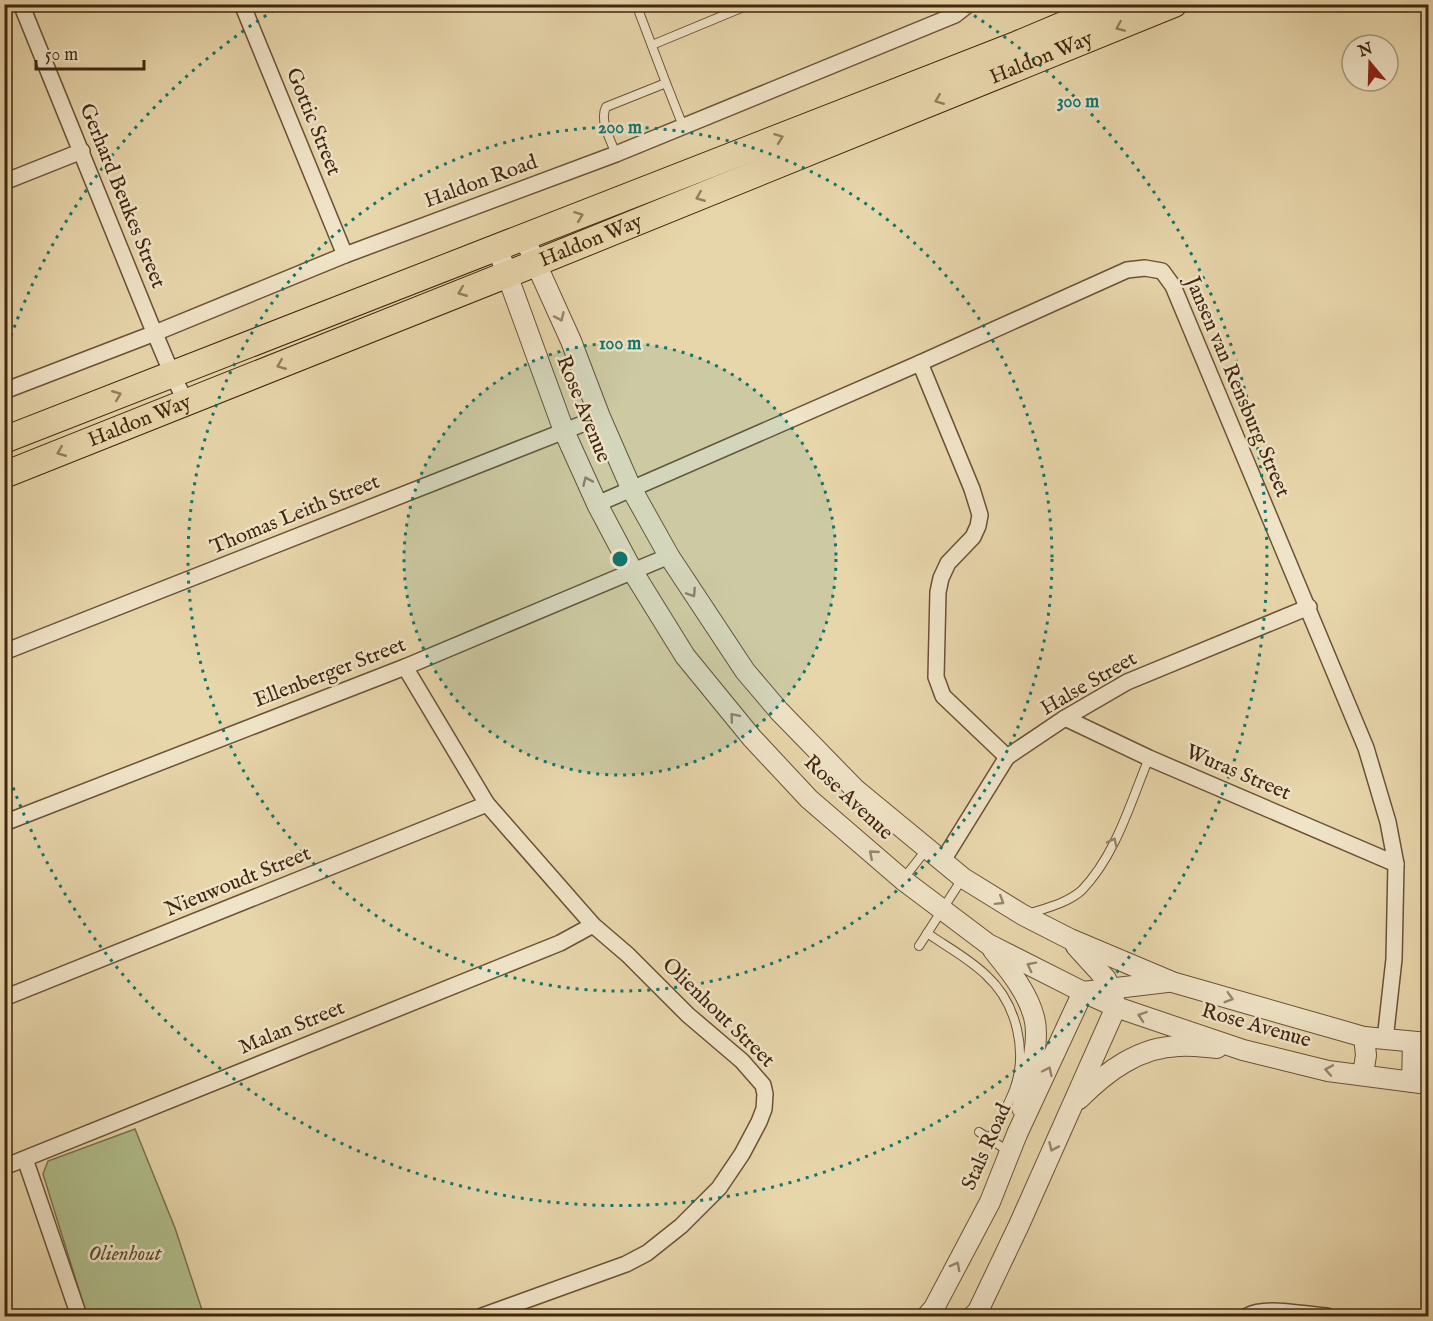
<svg xmlns="http://www.w3.org/2000/svg" width="1433" height="1321" font-family="'IM FELL English',serif">
<style>
.green{fill:#b1bf8d;stroke:#79724e;stroke-width:1.5}
.lines{fill:none;stroke-linecap:round;stroke-linejoin:round}
.service-casing{stroke:#6b5236;stroke-width:10}
.minor-casing{stroke:#6b5236;stroke-width:18}
.tertiary-casing{stroke:#6b5236;stroke-width:22}
.trunk-casing{stroke:#41260f;stroke-width:28}
.service{stroke:#f0e4c8;stroke-width:8}
.minor{stroke:#f0e4c8;stroke-width:15}
.tertiary{stroke:#f0e4c8;stroke-width:20}
.trunk{stroke:#e8d6ab;stroke-width:26}
.oneway{stroke:#947e5d}
.oneway2{stroke:#98856c}
.ring{fill:none;stroke:#0f766e;stroke-width:3;stroke-dasharray:3 6}
.labels{text-anchor:middle;dominant-baseline:central;stroke-width:5;stroke-linejoin:round;paint-order:stroke}
.street-label{font-size:21px;fill:#41260f;stroke:#f0e4c8}
.park-label{font-size:21px;font-style:italic;fill:#5d4c2e;stroke:#f0e4c8}
.centre{fill:#0f766e;stroke:#f0e4c8;stroke-width:3}
.ring-label{font-size:18px;text-anchor:middle;font-weight:bold;fill:#0f766e;stroke:#f0e4c8;stroke-width:5;stroke-linejoin:round;paint-order:stroke}
</style>
<rect width="100%" height="100%" fill="#e8d6ab"/>
<filter id="stains"><feTurbulence type="fractalNoise" baseFrequency=".00333" numOctaves="4"/><feColorMatrix values="0 0 0 0 .2 0 0 0 0 .09 0 0 0 0 .02 0 0 0 .5 -.17"/></filter>
<radialGradient id="worn" r=".72"><stop offset=".6" stop-color="#630" stop-opacity="0"/><stop offset="1" stop-color="#630" stop-opacity=".3"/></radialGradient>
<path class="green" d="M135,1129L175,1228L204,1316H87L43,1174L48,1161Z"/>
<g class="lines">
<defs>
<g id="service">
<path d="M652,45L751,4"/>
<path d="M666,83L683,126"/>
<path d="M616,154C611,141 599,120 606,107L666,83L636,4"/>
<path d="M904,878L926,850"/>
<path d="M1028,914C1046,908 1068,903 1082,890C1116,855 1131,801 1149,758"/>
<path d="M927,933C947,947 970,959 987,976C1017,1004 1028,1052 1014,1090C1007,1108 998,1124 989,1140"/>
<path d="M919,946L962,879"/>
<path d="M979,1132L1008,1151"/>
</g>
<g id="minor">
<path d="M21,4L150,322L172,374L186,402"/>
<path d="M242,4L345,255"/>
<path d="M4,182L82,151"/>
<path d="M920,363L972,489L980,515L978,526L973,537L948,563L941,578L938,592L936,677L943,696L1007,757"/>
<path d="M4,391L155,333L345,255L616,154L955,15L969,4"/>
<path d="M597,504L920,363L1127,270L1145,268L1162,271L1173,286L1366,748L1388,822L1396,864L1394,959L1385,1040"/>
<path d="M4,652L600,417"/>
<path d="M405,667L487,804L593,925L628,955L688,1015L742,1061L763,1085L765,1094L764,1109L759,1122L742,1154L719,1188L681,1226L647,1253L626,1264L482,1316"/>
<path d="M1065,718L1149,758L1396,864"/>
<path d="M4,823L405,667L669,556"/>
<path d="M942,862L1007,757L1065,718L1127,682L1309,607"/>
<path d="M4,998L487,804"/>
<path d="M25,1159L79,1316"/>
<path d="M4,1167L560,943L593,925"/>
<path d="M1247,1316C1266,1305 1304,1315 1327,1316"/>
</g>
<g id="tertiary">
<path d="M524,237L571,341L600,417L631,488L669,556L745,671L779,711L855,789L963,878L1023,915L1070,939L1172,982L1364,1037L1428,1043"/>
<path d="M497,247L564,431L597,504L633,572L685,656L752,738L809,799L903,880L988,944L1083,992L1116,1007L1243,1050L1328,1071L1428,1084"/>
<path d="M1076,946L1106,979L1114,999"/>
<path d="M993,950C1009,970 1027,991 1034,1017C1041,1042 1028,1082 1022,1108"/>
<path d="M1083,992L1167,982"/>
<path d="M1363,1075L1366,1055L1364,1037"/>
<path d="M1412,1082L1413,1042"/>
<path d="M1079,1099C1107,1071 1139,1047 1179,1046C1192,1045 1204,1047 1217,1048"/>
<path d="M927,1316L934,1308L990,1202L1017,1134L1083,992"/>
<path d="M973,1316L978,1311L1019,1225L1116,1007"/>
</g>
<g id="trunk">
<path d="M4,440L1018,44L1113,4"/>
<path id="s1" d="M4,475L536,263L1174,4"/>
</g>
</defs>
<use href="#service" class="service-casing"/>
<use href="#minor" class="minor-casing"/>
<use href="#tertiary" class="tertiary-casing"/>
<use href="#trunk" class="trunk-casing"/>
<use href="#service" class="service"/>
<use href="#minor" class="minor"/>
<use href="#tertiary" class="tertiary"/>
<use href="#trunk" class="trunk"/>
</g>
<defs><path id="oneway-chevron" d="M-2-3.5L2.5 0L-2 3.5" fill="none" stroke-width="1.6" stroke-linecap="round" stroke-linejoin="round" transform="scale(1.5)"/></defs>
<g class="oneway">
<use href="#oneway-chevron" transform="translate(1120 27) rotate(157)"/>
<use href="#oneway-chevron" transform="translate(939 100) rotate(158)"/>
<use href="#oneway-chevron" transform="translate(779 138) rotate(-21)"/>
<use href="#oneway-chevron" transform="translate(700 197) rotate(158)"/>
<use href="#oneway-chevron" transform="translate(579 216) rotate(-21)"/>
<use href="#oneway-chevron" transform="translate(462 292) rotate(158)"/>
<use href="#oneway-chevron" transform="translate(281 365) rotate(158)"/>
<use href="#oneway-chevron" transform="translate(117 395) rotate(-22)"/>
<use href="#oneway-chevron" transform="translate(61 452) rotate(158)"/>
</g>
<g class="oneway2">
<use href="#oneway-chevron" transform="translate(560 317) rotate(66)"/>
<use href="#oneway-chevron" transform="translate(587 481) rotate(-114)"/>
<use href="#oneway-chevron" transform="translate(692 593) rotate(57)"/>
<use href="#oneway-chevron" transform="translate(734 717) rotate(-130)"/>
<use href="#oneway-chevron" transform="translate(1113 842) rotate(-64)"/>
<use href="#oneway-chevron" transform="translate(873 854) rotate(-139)"/>
<use href="#oneway-chevron" transform="translate(1000 901) rotate(32)"/>
<use href="#oneway-chevron" transform="translate(1031 966) rotate(-153)"/>
<use href="#oneway-chevron" transform="translate(1229 998) rotate(16)"/>
<use href="#oneway-chevron" transform="translate(1142 1016) rotate(-161)"/>
<use href="#oneway-chevron" transform="translate(1329 1070) rotate(-170)"/>
<use href="#oneway-chevron" transform="translate(1048 1071) rotate(-65)"/>
<use href="#oneway-chevron" transform="translate(1053 1147) rotate(114)"/>
<use href="#oneway-chevron" transform="translate(956 1266) rotate(-62)"/>
</g>
<circle cx="620" cy="559" r="216" fill="#0f766e" fill-opacity=".12"/>
<g class="ring">
<circle cx="620" cy="559" r="216"/>
<circle cx="620" cy="559" r="432"/>
<path d="M5 353A648 648 0 0 1 281 6M959 6A648 648 0 1 1 5 765"/>
</g>
<g class="labels">
<g class="street-label">
<text stroke="none"><textPath href="#s1" startOffset="1118">Haldon Way</textPath></text>
<text transform="translate(313 122) rotate(68)">Gottic Street</text>
<text transform="translate(481 182) rotate(-20)">Haldon Road</text>
<text transform="translate(122 196) rotate(68)">Gerhard Beukes Street</text>
<text stroke="none"><textPath href="#s1" startOffset="632">Haldon Way</textPath></text>
<text transform="translate(1237 387) rotate(67)">Jansen van Rensburg Street</text>
<text transform="translate(583 409) rotate(68)">Rose Avenue</text>
<text stroke="none"><textPath href="#s1" startOffset="146">Haldon Way</textPath></text>
<text transform="translate(295 515) rotate(-22)">Thomas Leith Street</text>
<text transform="translate(330 673) rotate(-21)">Ellenberger Street</text>
<text transform="translate(1089 684) rotate(-30)">Halse Street</text>
<text transform="translate(1238 773) rotate(23)">Wuras Street</text>
<text transform="translate(848 798) rotate(43)">Rose Avenue</text>
<text transform="translate(238 882) rotate(-22)">Nieuwoudt Street</text>
<text transform="translate(718 1013) rotate(44)">Olienhout Street</text>
<text transform="translate(1256 1026) rotate(16)">Rose Avenue</text>
<text transform="translate(292 1028) rotate(-22)">Malan Street</text>
<text transform="translate(987 1147) rotate(-66)">Stals Road</text>
</g>
<g class="park-label">
<text x="125" y="1254">Olienhout</text>
</g>
</g>
<circle cx="620" cy="559" r="9" class="centre"/>
<g class="ring-label">
<text x="1078" y="107">300 m</text>
<text x="620" y="133">200 m</text>
<text x="620" y="349">100 m</text>
</g>
<rect width="1433" height="1321" fill="none" stroke="#e8d6ab" stroke-width="24"/>
<rect x="6" y="6" width="1421" height="1309" fill="none" stroke="#41260f" stroke-width="3"/>
<rect x="12" y="12" width="1409" height="1297" fill="none" stroke="#41260f" stroke-width="1.5"/>
<g transform="translate(1370 63) rotate(341)"><circle r="28" fill="#f0e4c8" stroke="#aa987e" stroke-width="1.5"/>
<path d="M0-4.5L10 22L0 15L-10 22Z" fill="#8f2418"/>
<text y="-9" font-size="16" font-weight="bold" text-anchor="middle" fill="#41260f">N</text>
</g>
<path d="M36 60v9h108v-9" fill="none" stroke="#41260f" stroke-width="3"/>
<text x="45" y="60" font-size="18" fill="#41260f" stroke="#f0e4c8" stroke-width="4.5" paint-order="stroke">50 m</text>
<rect width="100%" height="100%" filter="url(#stains)"/>
<rect width="100%" height="100%" fill="url(#worn)"/>
</svg>
